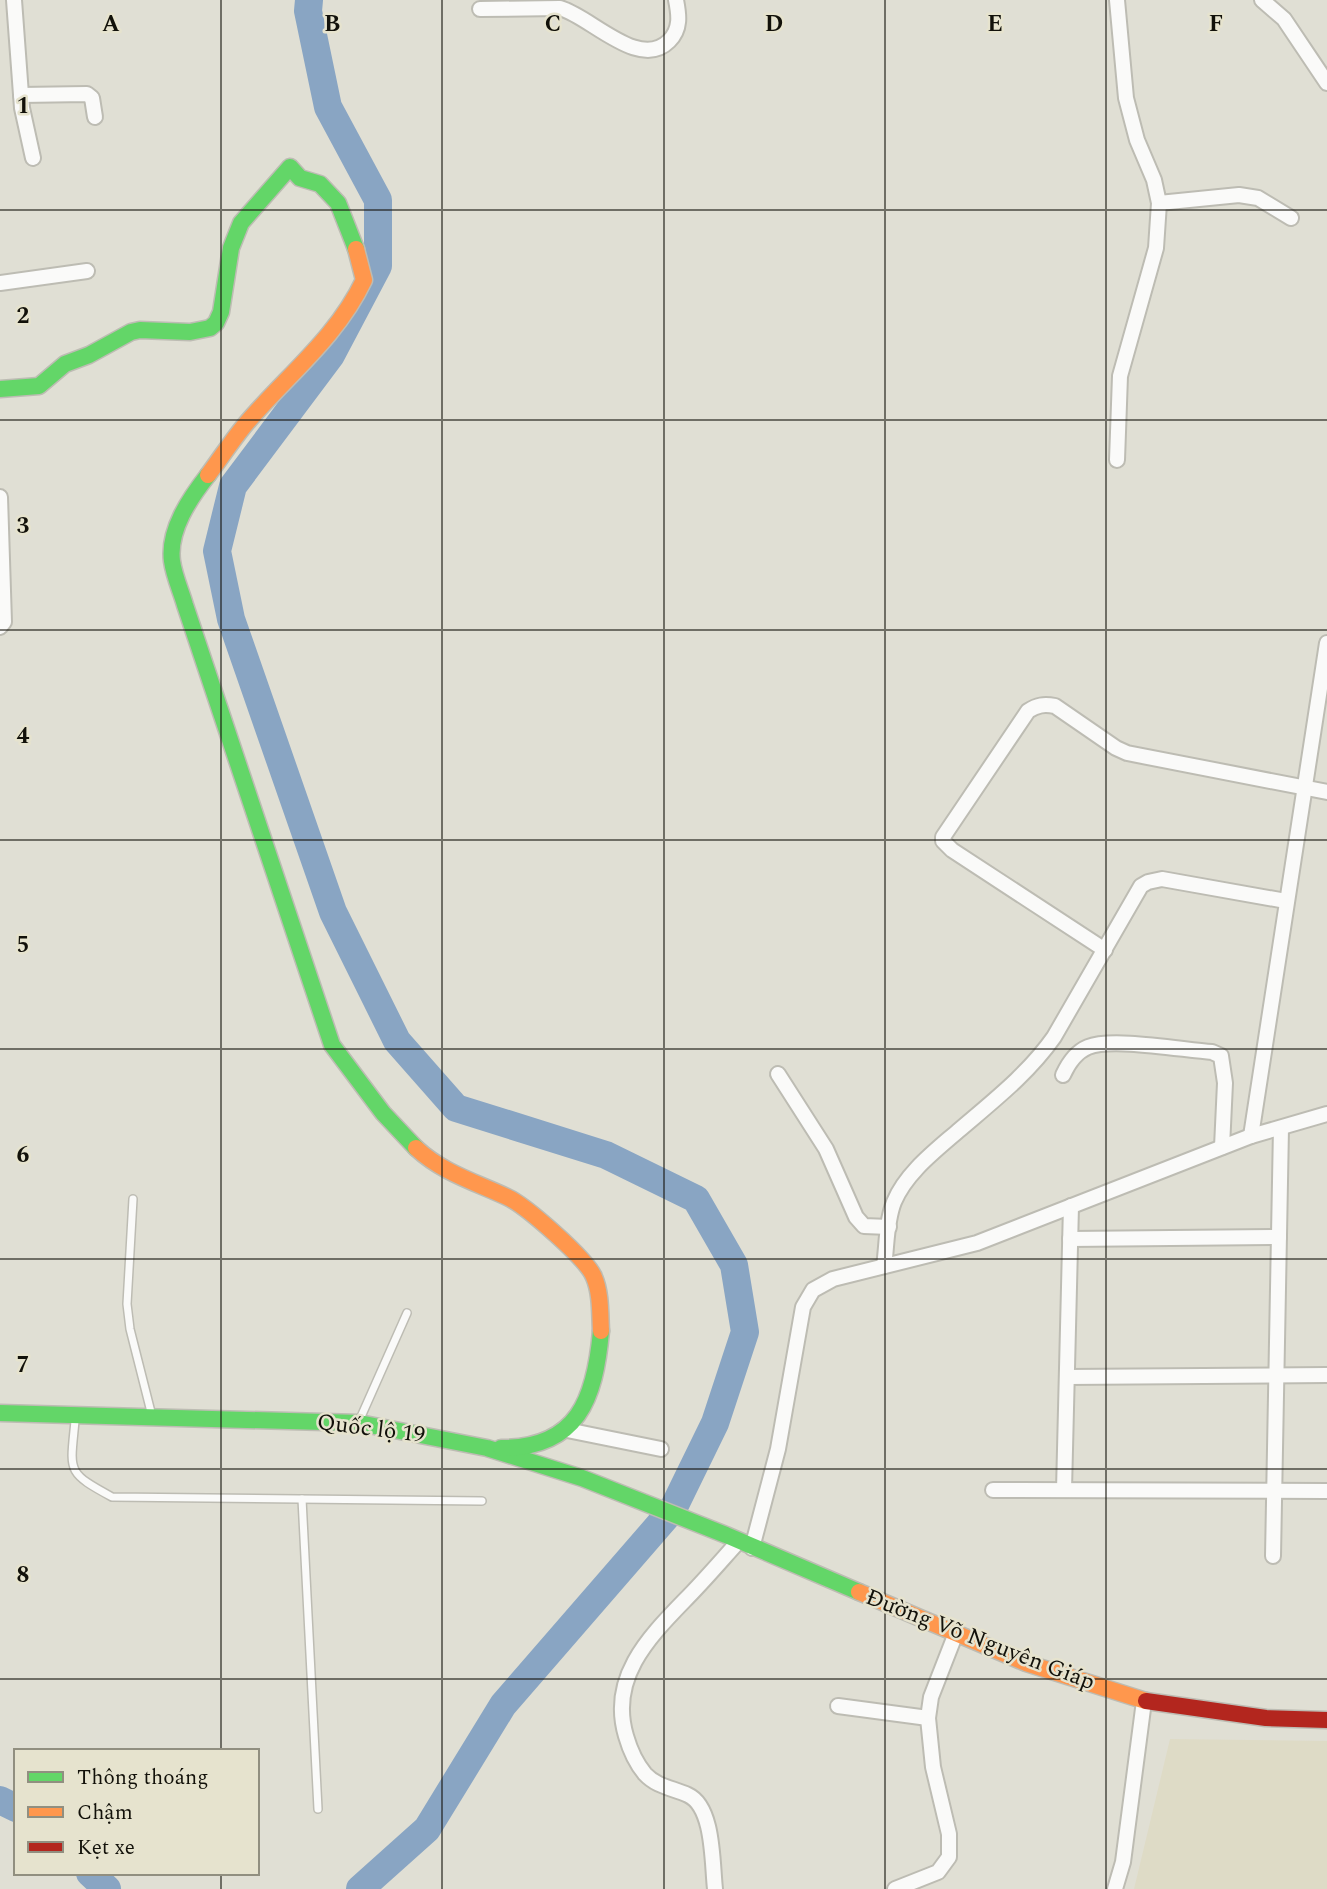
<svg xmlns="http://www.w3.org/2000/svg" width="1327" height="1889" font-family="Spectral,serif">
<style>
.built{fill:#dedbc6}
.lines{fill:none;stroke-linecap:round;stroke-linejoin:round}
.river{stroke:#89a5c3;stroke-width:28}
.lane-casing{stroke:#bdbcb3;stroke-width:10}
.street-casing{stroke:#bdbcb3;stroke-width:18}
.fast-casing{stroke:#bdbcb3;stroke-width:19}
.slow-casing{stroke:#bdbcb3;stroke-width:19}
.jam-casing{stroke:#bdbcb3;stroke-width:19}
.lane{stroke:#fafaf9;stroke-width:7}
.street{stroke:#fafaf9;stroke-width:14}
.fast{stroke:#63d668;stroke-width:16}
.slow{stroke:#ff974d;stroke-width:16}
.jam{stroke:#b3261e;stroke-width:16}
.grid{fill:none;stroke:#12110a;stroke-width:2;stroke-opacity:0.55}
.labels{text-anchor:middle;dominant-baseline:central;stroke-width:5;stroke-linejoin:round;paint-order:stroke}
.street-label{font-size:23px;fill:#12110a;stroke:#e6e3ce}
.grid-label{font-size:23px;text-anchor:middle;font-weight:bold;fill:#12110a;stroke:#e6e3ce;stroke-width:5;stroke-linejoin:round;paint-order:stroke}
</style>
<rect width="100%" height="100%" fill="#e0dfd4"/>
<path class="built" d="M1170,1739L1327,1741V1889H1134Z"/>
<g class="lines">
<g class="river">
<path d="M309,0L308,11L328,107L378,200V266L331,355L233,486L217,551L231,619L333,912L397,1041L456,1108L606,1155L696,1199L734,1265L745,1332L715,1423L673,1509L503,1705L427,1829L360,1889"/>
<path d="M0,1800L16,1808"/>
<path d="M90,1873L107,1889"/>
</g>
<defs>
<g id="lane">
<path d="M133,1199L127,1304L130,1329L151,1412"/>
<path d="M360,1419L407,1313"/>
<path d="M75,1421C70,1472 66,1472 112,1497L482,1501"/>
<path d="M302,1499L318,1809"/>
</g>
<g id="street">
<path d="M14,0L22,108L33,158"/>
<path d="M1262,0L1284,19L1327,83"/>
<path d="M480,9L560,8C590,16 639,71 669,41C681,29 679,15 676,0"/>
<path d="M21,95L87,94L92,98L95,117"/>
<path d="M1159,203L1239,195L1258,198L1291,218"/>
<path d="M0,283L87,271"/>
<path d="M1117,460L1120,376L1156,248L1159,203L1154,180L1137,140L1126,98L1117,0"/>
<path d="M0,497L4,622L0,627"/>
<path d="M1105,950L952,850L943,841V837L1028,711C1037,705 1044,704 1055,706L1116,748L1127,753L1327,792"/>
<path d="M778,1074L826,1149L856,1217L864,1226L889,1227"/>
<path d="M1063,1075C1068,1064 1076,1052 1088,1047C1112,1037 1183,1050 1212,1052L1221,1056L1225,1083L1222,1147"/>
<path d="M1251,1136L1327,643"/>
<path d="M1070,1239L1279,1237"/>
<path d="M884,1266C887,1246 886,1222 894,1202C906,1173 935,1151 958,1131C993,1101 1028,1074 1054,1037L1141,886L1148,882L1162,879L1286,901"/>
<path d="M1067,1377L1327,1375"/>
<path d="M567,1430L661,1449"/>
<path d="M993,1490L1327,1491"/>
<path d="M1064,1490L1071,1206"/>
<path d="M752,1548L778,1449L803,1307L813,1290L833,1279L977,1243L1251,1136L1327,1114"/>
<path d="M1273,1556L1281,1128"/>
<path d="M838,1706L928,1718"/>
<path d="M715,1889C712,1863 714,1807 688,1795C673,1788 657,1787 645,1774C635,1762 630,1750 626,1736C609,1679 647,1639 684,1601C703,1582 720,1562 738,1542"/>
<path d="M895,1889L938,1872L949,1857V1834L933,1767L928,1718L931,1697L956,1633"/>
<path d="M1115,1889L1123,1862L1144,1701"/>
</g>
<g id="fast">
<path d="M0,389L39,386L65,364L89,355L131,332L140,330L190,332L210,328L216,323L221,312L231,248L241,223L290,167L300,178L320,184L338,203L356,249"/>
<path d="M208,475C190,498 168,530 172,561C174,576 181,591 185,605L332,1045L383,1113L416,1148"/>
<path d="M0,1413L359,1423L487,1448L582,1478L726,1535L859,1592"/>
<path d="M501,1448C578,1448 595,1399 601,1331"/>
</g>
<g id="slow">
<path d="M208,475C220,459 231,442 244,426C285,377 336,339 364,280L356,249"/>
<path d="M416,1148C443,1173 475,1182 507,1197C525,1205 587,1259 594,1277C601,1293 600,1314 601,1331"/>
<path d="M859,1592L1026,1663L1146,1701"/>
</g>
<path id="jam" d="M1146,1701L1266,1718L1327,1720"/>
</defs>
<use href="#lane" class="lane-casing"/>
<use href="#street" class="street-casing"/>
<use href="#fast" class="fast-casing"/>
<use href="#slow" class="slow-casing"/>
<use href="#jam" class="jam-casing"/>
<use href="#lane" class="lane"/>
<use href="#street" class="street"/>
<use href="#fast" class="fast"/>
<use href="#slow" class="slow"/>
<use href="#jam" class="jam"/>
</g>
<path class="grid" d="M221,0V1751M442,0V1889M664,0V1889M885,0V1889M1106,0V1889M0,210H1327M0,420H1327M0,630H1327M0,840H1327M0,1049H1327M0,1259H1327M0,1469H1327M0,1679H1327M221,1873V1889"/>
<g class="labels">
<g class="street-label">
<text transform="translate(371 1429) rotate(7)">Quốc lộ 19</text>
<text transform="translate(980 1640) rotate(21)">Đường Võ Nguyên Giáp</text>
</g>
</g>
<g class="grid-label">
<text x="111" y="31">A</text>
<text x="332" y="31">B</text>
<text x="553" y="31">C</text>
<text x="774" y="31">D</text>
<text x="995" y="31">E</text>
<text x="1216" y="31">F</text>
<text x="23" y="113">1</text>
<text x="23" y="323">2</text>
<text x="23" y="533">3</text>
<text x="23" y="743">4</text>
<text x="23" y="952">5</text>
<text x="23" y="1162">6</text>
<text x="23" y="1372">7</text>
<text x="23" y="1582">8</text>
</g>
<rect x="14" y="1749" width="245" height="126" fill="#e6e3ce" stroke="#918f80" stroke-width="2"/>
<rect x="28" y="1772" width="35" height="10" fill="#63d668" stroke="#918f80" stroke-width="2"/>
<text x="77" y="1784" font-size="21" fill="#12110a">Thông thoáng</text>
<rect x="28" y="1807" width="35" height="10" fill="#ff974d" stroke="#918f80" stroke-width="2"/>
<text x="77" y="1819" font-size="21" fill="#12110a">Chậm</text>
<rect x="28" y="1842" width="35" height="10" fill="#b3261e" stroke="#918f80" stroke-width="2"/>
<text x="77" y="1854" font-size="21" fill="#12110a">Kẹt xe</text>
</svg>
